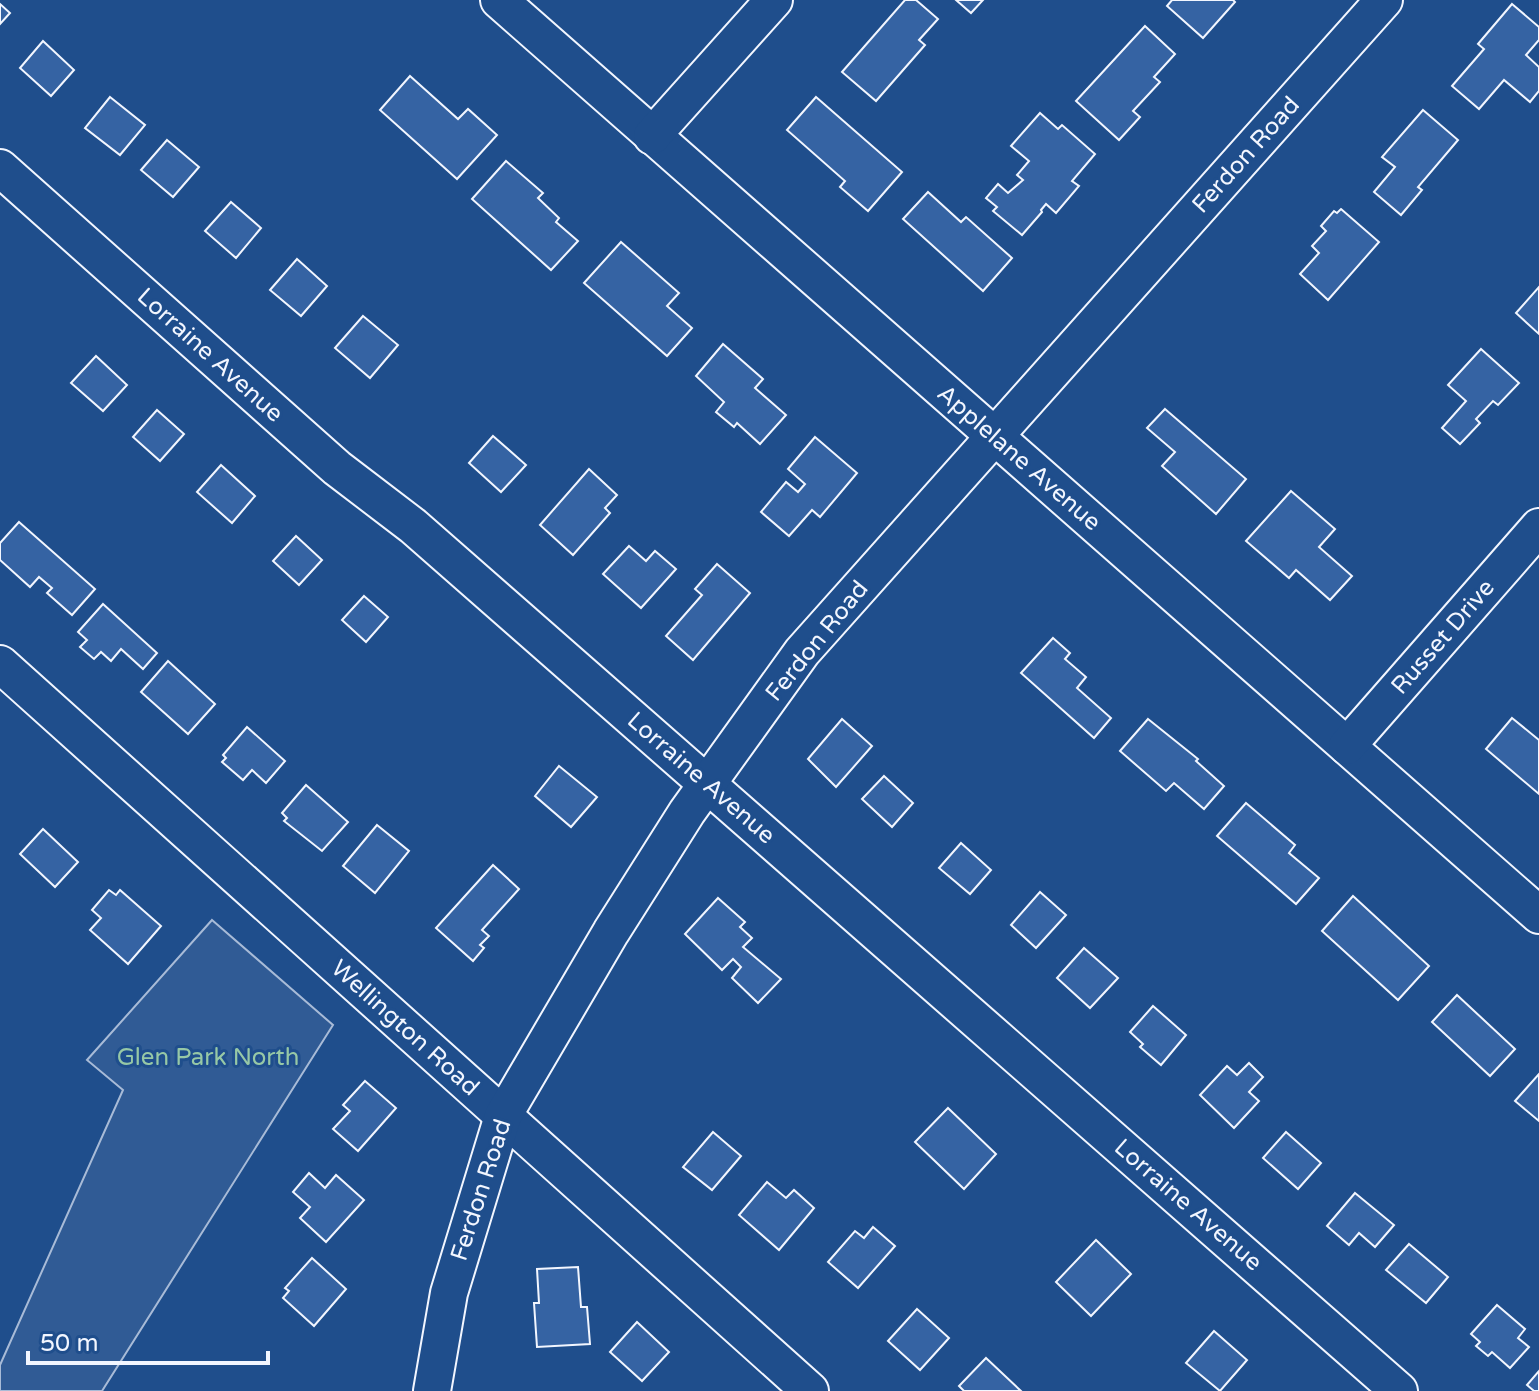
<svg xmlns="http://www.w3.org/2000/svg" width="1539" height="1391" font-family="'Varela Round',sans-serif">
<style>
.built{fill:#305b95;stroke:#a8bbd7;stroke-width:2}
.building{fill:#3563a3;stroke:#f2f6ff;stroke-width:2}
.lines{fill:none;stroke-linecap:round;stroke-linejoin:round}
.minor-casing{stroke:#f2f6ff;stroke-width:40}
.minor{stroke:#1f4e8c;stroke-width:36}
.labels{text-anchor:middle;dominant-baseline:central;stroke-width:6;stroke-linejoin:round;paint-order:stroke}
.street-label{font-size:24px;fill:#f2f6ff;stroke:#1f4e8c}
.park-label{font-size:24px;fill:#97c8a6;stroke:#1f4e8c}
</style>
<rect width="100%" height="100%" fill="#1f4e8c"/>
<path class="built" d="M212,920L333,1025L102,1391H0V1365L123,1090L87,1060Z"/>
<g class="building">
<path d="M905,0H916L938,19L919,40L925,45L876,101L842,72Z"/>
<path d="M956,0H983L971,13Z"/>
<path d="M1172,0H1233L1235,2L1203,38L1167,6Z"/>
<path d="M0,4L10,13L0,24Z"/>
<path d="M1512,4L1539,27V40L1526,55L1539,67V91L1530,102L1504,80L1479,109L1452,86L1484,49L1478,44Z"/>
<path d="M1145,26L1175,54L1154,77L1160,82L1133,111L1140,117L1119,140L1076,101Z"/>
<path d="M43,41L74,70L51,96L20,68Z"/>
<path d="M410,76L458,119L468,109L497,135L457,179L380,110Z"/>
<path d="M110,97L145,125L120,155L85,128Z"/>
<path d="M816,97L902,172L868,211L840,187L845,181L787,130Z"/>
<path d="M1423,110L1458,140L1418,187L1422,190L1401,215L1374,192L1395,167L1382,157Z"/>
<path d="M1040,113L1058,129L1062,125L1095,154L1072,181L1079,186L1056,213L1046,204L1041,210L1042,212L1022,235L993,211L997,207L986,198L998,184L1008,193L1023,180L1017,175L1029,161L1011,146Z"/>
<path d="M167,140L199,167L173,197L141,170Z"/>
<path d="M506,161L543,193L538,198L559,218L556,222L578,241L551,270L472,199Z"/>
<path d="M928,192L961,222L966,217L1012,258L983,291L903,219Z"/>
<path d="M231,202L261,228L236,258L205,231Z"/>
<path d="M1341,209L1379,242L1328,300L1300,274L1319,253L1312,246L1326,231L1321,226L1334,211L1337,213Z"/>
<path d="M621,242L679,293L667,306L692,328L667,356L584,283Z"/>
<path d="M297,259L327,286L301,316L270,290Z"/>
<path d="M1539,287V334L1516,313Z"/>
<path d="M363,316L398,345L370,378L335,348Z"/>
<path d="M723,344L763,379L755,388L786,415L760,444L737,423L734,427L716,412L724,402L696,376Z"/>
<path d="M1481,349L1519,383L1498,405L1493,401L1476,419L1480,423L1460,444L1442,428L1466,401L1448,385Z"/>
<path d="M96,356L127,385L103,411L71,383Z"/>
<path d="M1165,409L1246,479L1216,514L1162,466L1175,452L1147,428Z"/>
<path d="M157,410L184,434L160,461L133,437Z"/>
<path d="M493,436L526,465L501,492L469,463Z"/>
<path d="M815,437L857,473L820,517L812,510L789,536L761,512L786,482L798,492L805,484L788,469Z"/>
<path d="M221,465L255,496L232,523L197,492Z"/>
<path d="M589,469L617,495L605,508L610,513L573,555L540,525Z"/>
<path d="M1291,491L1335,529L1319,547L1352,576L1330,600L1296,570L1289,578L1246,541Z"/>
<path d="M19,522L95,589L72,615L47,593L52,588L39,577L30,587L0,560V543Z"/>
<path d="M296,536L322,560L299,585L273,561Z"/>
<path d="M629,546L646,561L655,551L676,569L641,608L603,574Z"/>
<path d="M717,564L750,593L693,660L666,636L702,595L695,589Z"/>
<path d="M364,596L388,617L366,642L342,620Z"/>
<path d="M103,604L157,653L143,669L121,649L111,661L101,652L94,659L80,647L87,640L78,632Z"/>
<path d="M1053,638L1070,653L1065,659L1086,677L1077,688L1111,718L1094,738L1021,673Z"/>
<path d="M168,661L215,704L188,734L141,692Z"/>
<path d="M1512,718L1539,740V794L1486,749Z"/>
<path d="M842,719L872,746L836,787L808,759Z"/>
<path d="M1148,719L1198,759L1196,761L1224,786L1204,809L1174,783L1166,791L1120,751Z"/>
<path d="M247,727L285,761L266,783L252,770L243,780L222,762L226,758L223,755Z"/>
<path d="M559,766L597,797L571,827L535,796Z"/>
<path d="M884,776L913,803L892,827L862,799Z"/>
<path d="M306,785L348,822L322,851L284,821L287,818L282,813Z"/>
<path d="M1246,803L1295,845L1289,853L1319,878L1296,904L1217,836Z"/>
<path d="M377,825L409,851L375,893L343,866Z"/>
<path d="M43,829L78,862L55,887L20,854Z"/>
<path d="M961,843L991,870L970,894L939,868Z"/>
<path d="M493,865L519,889L482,930L489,936L480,945L484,948L473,961L436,928Z"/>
<path d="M109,890L116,895L120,890L161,926L128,964L90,930L101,918L92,910Z"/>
<path d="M1040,892L1066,915L1036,948L1011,925Z"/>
<path d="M1353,896L1429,966L1398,1000L1322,931Z"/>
<path d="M718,898L745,922L740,927L752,938L743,947L781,979L758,1003L732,978L741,967L733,959L722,970L685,934Z"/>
<path d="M1084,948L1118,978L1090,1008L1057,978Z"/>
<path d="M1457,995L1515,1049L1490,1076L1432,1022Z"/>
<path d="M1153,1006L1186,1035L1161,1065L1140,1047L1143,1044L1130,1032Z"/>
<path d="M1249,1063L1263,1077L1249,1092L1259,1101L1234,1128L1200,1095L1227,1066L1237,1075Z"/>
<path d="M1539,1074V1121L1515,1101Z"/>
<path d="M365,1081L396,1108L358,1151L333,1129L350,1111L343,1105Z"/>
<path d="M948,1108L996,1154L964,1189L915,1142Z"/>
<path d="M713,1132L741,1156L712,1190L683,1167Z"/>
<path d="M1286,1132L1321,1163L1298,1189L1263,1158Z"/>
<path d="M309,1173L325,1188L336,1175L364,1200L326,1242L300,1218L310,1207L293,1192Z"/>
<path d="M767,1182L786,1198L794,1190L814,1208L779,1250L739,1215Z"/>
<path d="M1355,1193L1394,1225L1375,1247L1359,1233L1349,1245L1327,1226Z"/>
<path d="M873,1227L895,1246L858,1288L828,1262L855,1231L864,1238Z"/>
<path d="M1096,1240L1131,1274L1091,1316L1056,1282Z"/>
<path d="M1409,1244L1448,1277L1426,1303L1386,1270Z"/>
<path d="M312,1258L346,1289L314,1326L283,1298L289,1291L285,1288Z"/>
<path d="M578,1267L581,1307H587L590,1344L537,1347L534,1303H539L537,1269Z"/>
<path d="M1497,1305L1525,1329L1518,1338L1529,1347L1510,1368L1492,1352L1488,1356L1476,1346L1480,1342L1471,1334Z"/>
<path d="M917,1309L949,1338L920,1370L888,1341Z"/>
<path d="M637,1322L669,1352L642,1381L610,1352Z"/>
<path d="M1214,1331L1247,1360L1220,1391L1186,1363Z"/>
<path d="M986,1358L1021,1391H964L959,1386Z"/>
<path d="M1539,1371V1391H1534L1527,1385Z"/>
</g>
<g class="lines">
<defs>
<g id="minor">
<path d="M499,0L1539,915"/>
<path d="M652,136L774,0"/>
<path d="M0,168L337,468L413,526L1399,1391"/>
<path d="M0,664L810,1391"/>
<path d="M1347,746L1539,527"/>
<path d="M432,1391L449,1293L503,1116L611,932L687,812L802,652L1384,0"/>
</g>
</defs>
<use href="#minor" class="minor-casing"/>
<use href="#minor" class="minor"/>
</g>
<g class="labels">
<g class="street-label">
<text transform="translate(1246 155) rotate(-48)">Ferdon Road</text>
<text transform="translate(210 355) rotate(42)">Lorraine Avenue</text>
<text transform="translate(1019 458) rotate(41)">Applelane Avenue</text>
<text transform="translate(1443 637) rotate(-49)">Russet Drive</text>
<text transform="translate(817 641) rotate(-51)">Ferdon Road</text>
<text transform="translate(701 778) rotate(41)">Lorraine Avenue</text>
<text transform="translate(405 1028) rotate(42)">Wellington Road</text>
<text transform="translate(481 1190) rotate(-72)">Ferdon Road</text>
<text transform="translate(1188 1205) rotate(41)">Lorraine Avenue</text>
</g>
<g class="park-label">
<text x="208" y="1057">Glen Park North</text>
</g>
</g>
<path d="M28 1351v12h240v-12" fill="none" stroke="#f2f6ff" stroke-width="4"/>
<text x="40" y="1351" font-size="24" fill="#f2f6ff" stroke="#1f4e8c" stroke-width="6" paint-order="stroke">50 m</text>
</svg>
